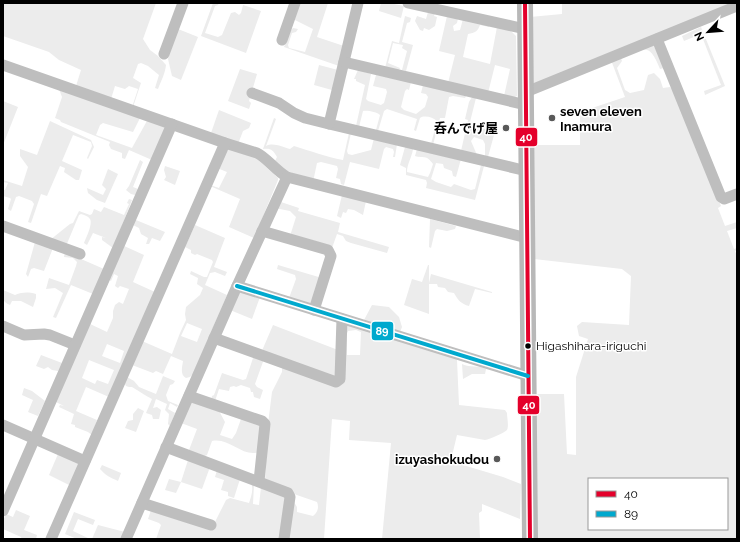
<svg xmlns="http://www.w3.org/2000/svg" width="740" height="542" font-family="Raleway,'Noto Sans JP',sans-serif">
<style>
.green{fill:#ececec;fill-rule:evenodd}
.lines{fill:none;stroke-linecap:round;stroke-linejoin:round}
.street{stroke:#bebebe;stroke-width:11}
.secondary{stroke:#b8b8b8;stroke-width:16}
.bus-1-casing{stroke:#fff;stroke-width:7}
.bus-2-casing{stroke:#fff;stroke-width:7}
.bus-1{stroke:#e4002b;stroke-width:4}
.bus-2{stroke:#00a9ce;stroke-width:4}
.poi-dot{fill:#595959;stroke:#fff;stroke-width:1.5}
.bus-dot{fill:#000;stroke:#fff;stroke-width:1.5}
.labels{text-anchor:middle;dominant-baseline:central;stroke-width:3;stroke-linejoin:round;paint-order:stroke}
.bus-label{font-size:12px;fill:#000;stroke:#fff;text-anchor:start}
.poi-label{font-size:13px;font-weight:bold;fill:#000;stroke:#fff;text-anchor:end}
.line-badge{stroke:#fff;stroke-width:1.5}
.badge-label{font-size:11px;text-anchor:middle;font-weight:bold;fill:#fff}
</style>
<rect width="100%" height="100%" fill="#fff"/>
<g class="green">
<path d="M3,3H156L143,39L150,50L158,56L166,65C165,74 161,81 158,89L155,88L159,75L148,66L141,63L138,64L133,78L141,83L133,107H132L138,89L129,86L125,89L115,86L111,99L140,118L133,132L103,123L100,125L96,135L132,148L148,119L163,125L165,129L152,160L129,150L125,159L122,158V153L111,149L109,145L110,142L61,122L60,120L55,118L62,97L59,89L76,86L81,70L59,60L49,52L3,36Z"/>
<path d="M213,3H219L218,5L215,6L205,33L218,37L222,35L231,13L235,12L239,15L241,13L243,5L261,11L246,53L201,36Z"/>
<path d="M299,3H328L317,37L344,46L339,66L284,47L290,31L293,28L298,29L296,32L292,33L288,45L289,48L305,52L313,29L293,19Z"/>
<path d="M381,3H389L404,6L401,18L379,11Z"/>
<path d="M562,3H735L532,86L530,17L562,14Z"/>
<path d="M428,12L435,13L434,16L437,17L435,26L429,30L424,28L423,31L420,30L415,21L417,16L426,19Z"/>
<path d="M405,16L411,18L410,22L407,23L402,42L413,45L406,71L402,70L407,51L402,48L403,45L393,43L388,63L400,68L398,72L385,68L392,41L399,43Z"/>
<path d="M447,16L458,18L457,23L453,26L454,31L460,30L463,19L490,25L489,27L480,25C478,31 475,33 468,34L463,57L490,64L497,27L510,30L516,36L517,96L513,98L504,96L510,69L495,65L488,93L448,83L455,55L439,51Z"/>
<path d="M701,27L725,86L705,95L704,91L721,85L701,34L684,41L682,36Z"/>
<path d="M178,29L198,37L181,80L172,76L168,59Z"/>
<path d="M646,45L654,46L664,68L660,69C649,42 645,48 621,58L622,61L617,68L625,90L630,93L644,90L648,75L654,73L660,79L663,88L670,87L675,92L721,206L718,208L725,226L737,222V228L727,231L734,249L737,248V250L735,251L737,256V539H535L534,406L537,394H564L567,454L576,455V377L588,339L579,336L577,326L582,322L629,325L631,276L622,269L534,259L533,145H580V112L625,97L611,60ZM589,479H727V529H589Z"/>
<path d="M319,65L338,70L332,90L314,85Z"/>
<path d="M240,69L257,74L249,101L251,103L249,109L228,101Z"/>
<path d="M358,70L371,74L366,99L368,101L381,105L384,103L387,92L386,89L373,86L376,75L411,82L409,90L407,89L405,91L401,107L404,110L416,114L425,107L428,97L426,94L421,93L423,85L466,96L465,98L453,96L449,97L445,118H440L433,145L431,144L437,121C433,117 424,115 420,118L416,131L414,130L417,119L387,109L384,111L378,131L376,130L380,115C377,112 367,110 363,111L359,127L356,126L365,85L356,81V79H354Z"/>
<path d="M472,97L476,98L470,122L475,126L493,131L492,134L494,135L488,157L485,156V144L483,140L474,137L471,141L477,155L461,151L468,120L465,119L469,102Z"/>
<path d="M3,101L18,107L3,145Z"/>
<path d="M219,110L251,123L249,128L243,131L238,144L211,133Z"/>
<path d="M274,118L276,119L266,146C273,142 283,147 290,149L294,146C311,151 326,157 343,160L349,133H351L347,151L348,154L352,155L371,150L374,138L397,144L395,157H393L394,152L393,149L386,147L384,149L379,169L350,162L344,185L341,184L340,179L336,178L338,169L337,166L321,162L317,163L313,182L273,165L277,157C273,150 271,148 263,149Z"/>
<path d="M50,121L91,140L94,147L88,159L87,158L92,146L91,142L73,135L62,161L82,170L79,180H76L64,172L65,168L60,166L47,196L41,194L31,223L28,222L34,204L32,201L19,196L16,197L11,211L8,209L11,199L10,198L3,196V190H5L8,183L3,182V180L22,186L28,167L20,156V149L37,155Z"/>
<path d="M405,147L413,149C412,157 407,164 407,172L428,177L430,173L433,164C426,154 424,159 415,156L417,149L461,159L456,177L453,176L452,171L444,168L443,164L436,163L431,179L436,182L451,187L454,184L471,190L475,189L481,165L484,166L475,200L426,188L427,183L426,180L406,175V168L400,165Z"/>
<path d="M229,148L255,157L278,178V180L254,238L229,227L240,199L210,186V185L219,188L227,172L217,168Z"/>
<path d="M140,160L143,162L133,187L138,189L135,195L131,194L126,190L129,186Z"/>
<path d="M165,166L180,171L175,185L164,180L166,177L164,170Z"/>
<path d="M108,169L118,174L105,203L97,200L88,193L87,188L103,195L106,189L102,185Z"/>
<path d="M342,195L366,201L363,215L354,210L348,209L346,213L343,212L341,218L337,216Z"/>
<path d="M129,199L132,200L113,248L102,240V237L106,238L93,233L87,245L84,243C86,238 93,224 90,219C88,216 84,215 81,214L79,215L66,246L50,240L70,224L73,223L79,211L90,215L92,214L94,209L101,212L104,207L124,215L129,204L127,203Z"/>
<path d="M278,201L299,208L298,211L340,223L338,232L389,247L387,253L351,243L346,241L343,236L337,234L332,248L290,236L296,217L290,211L275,208Z"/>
<path d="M136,217V220L165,232L160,241L152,238L149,244H146L148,238L141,234L139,228L131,224Z"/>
<path d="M430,219L456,226L455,229L447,231L437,229L435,231L431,248L429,247Z"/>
<path d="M195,225L225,238L214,267L227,272L225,276L215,272L210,273L205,285L227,295L193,374L190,377L186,378C180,375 182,368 183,361L171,356L163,374L156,371L153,373L132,365L142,341L172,354L180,333L186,320L185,314L186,307L200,295L203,288L197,284L198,278L190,274L191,271L204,277H207L213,262L212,260L197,254L195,255L191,253V250L185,247ZM187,323L202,329L197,342L181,336Z"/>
<path d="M35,242L53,248L44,271L34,268L31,269L28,277L26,274Z"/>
<path d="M122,245L144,255L133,282L155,292L109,397L86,387L76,411L97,420L92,435L88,432L75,427V425L71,424L74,414L59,407L60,405L64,406L54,401L88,323L107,332L113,318V311L115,305L119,302L123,304L129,289L120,286L118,288L115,286L118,276L114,274L111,281L107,278ZM107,344L124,351L120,363L102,356ZM89,360L114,370L108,384L97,380L95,384L82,378Z"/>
<path d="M65,252L104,269L93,294L71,285L56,318L53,317L63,293L55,288L46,289L49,278L69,285L76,266L77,262L73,258L64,257Z"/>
<path d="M278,265L322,278L311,305L289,298L296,279L295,275L277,269Z"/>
<path d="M428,265H429V283L431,274L492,292V293L475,289L469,306C461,304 458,300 454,293L448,292L445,288L438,287L437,284H429V314L404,305L412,279L422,282Z"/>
<path d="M3,290L15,295C23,292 28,292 36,294V298L33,307L21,301H12L10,305C2,302 3,298 3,290Z"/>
<path d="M242,290L260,297L252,319L230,310L237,292Z"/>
<path d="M372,305L389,307L399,317L402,327L398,337L454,354L457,360L459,405L505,410L507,413C507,417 509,426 507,430C504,433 490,439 485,440L457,435L451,460L453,462L503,477L521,484L520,519L482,504V511L479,513L480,539H382L391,443L349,440L350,421L332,419L324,539H287L294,502L297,507V512L313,516C318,512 319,507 317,502L294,494L265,481L268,424L272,392L282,372V366L261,353L273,325L338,350L336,386L347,324L364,320ZM356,330L361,332L360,355H347V333L348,331Z"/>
<path d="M41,355L62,363L58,371L52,370L48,367L44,369L36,366Z"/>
<path d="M254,355L264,359L255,384L257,387L263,390L260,399L254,397L253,392H251L250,388L241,385L236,387L234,386L230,387L229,391L219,389L215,401L211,400L212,396L214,395L222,373L243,380L246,379Z"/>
<path d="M462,364C470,368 479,365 486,369L485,374H472L463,379Z"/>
<path d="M163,376L175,381L173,384L170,385L166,395L168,401L178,405L177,407L170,403L168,409L175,413L170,426L168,424L169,414L165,410L167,404L156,399L153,408L157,407L161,410L159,419H153L152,415L146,413L152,399C144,395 139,391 132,387H129L126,386L124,382L127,377L134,381L139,387L156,394Z"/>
<path d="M24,388L32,391L45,401L38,416L28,412L33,400L22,395Z"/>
<path d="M190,401L218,409L225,422L220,435L232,439L236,433L242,416L260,423L259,452C243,458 229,437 212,441L207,455L203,457L189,450L197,429L181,423Z"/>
<path d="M138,408L144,411L136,432L125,428L128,421L133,420V414Z"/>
<path d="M58,454L78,463L79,467L71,486L49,475Z"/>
<path d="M188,460L210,467L202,489L181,482L176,493L165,490L169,479L181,482Z"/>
<path d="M102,465L121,473L118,481C111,478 105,475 100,469Z"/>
<path d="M217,470L254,484L253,504L259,505L261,487L286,496L281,539H156L161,525L159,523L148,519L151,510L212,528L226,500L230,498L249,503C251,497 254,489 251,483L240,479L234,498L228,496V492L221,490L224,480L215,477Z"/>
<path d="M16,510L30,516L24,530L37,535L36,539H22L21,537L3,529V521L6,514L13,517Z"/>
<path d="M74,512L95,520L93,525L78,519L73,531L90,539H77L65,534Z"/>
<path d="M98,525L125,532L122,539H92Z"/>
</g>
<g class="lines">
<g class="street">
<path d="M358,3L329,124L527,171"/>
<path d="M408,3L525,29"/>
<path d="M657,39L721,197L724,199L737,194"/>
<path d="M282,40L295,3"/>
<path d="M164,54L183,3"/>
<path d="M344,62L526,105"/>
<path d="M3,65L225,143L257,153C266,157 276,171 287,177L527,238"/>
<path d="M526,92L737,6"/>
<path d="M252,93L279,103L294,113L305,118L329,124"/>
<path d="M3,226L80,254"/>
<path d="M262,231L328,250L331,256L314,310"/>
<path d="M237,286L528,376"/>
<path d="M3,326L24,335L44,334L50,335L75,345"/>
<path d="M214,338L336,382L340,379L342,319"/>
<path d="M189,396L262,421L265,424L259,481"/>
<path d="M3,425L85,461"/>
<path d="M166,447L288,493L290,497L284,539"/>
<path d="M142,503L211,525"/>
<path d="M3,511L172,124"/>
<path d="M51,539L225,143"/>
<path d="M126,539L237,286L287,177"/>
</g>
<path class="secondary" d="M525,3L530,539"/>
<defs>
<path id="bus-1" d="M525,3L530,539"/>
<path id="bus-2" d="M237,286L528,376"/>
</defs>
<use href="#bus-1" class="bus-1-casing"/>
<use href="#bus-2" class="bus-2-casing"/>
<use href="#bus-1" class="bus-1"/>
<use href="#bus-2" class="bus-2"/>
</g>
<g class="poi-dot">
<circle cx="552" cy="118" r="4"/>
<circle cx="506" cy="128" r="4"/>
<circle cx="497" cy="459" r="4"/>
</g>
<circle class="bus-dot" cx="528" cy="346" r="3.5"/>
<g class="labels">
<g class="bus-label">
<text x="536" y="346">Higashihara-iriguchi</text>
</g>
<g class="poi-label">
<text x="560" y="111" text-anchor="start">seven eleven<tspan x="560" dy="15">Inamura</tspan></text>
<text x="498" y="128">呑んでげ屋</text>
<text x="489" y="459">izuyashokudou</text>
</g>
</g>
<g class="line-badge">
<rect x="515" y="127" width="23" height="20" rx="4" fill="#e4002b"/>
<rect x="371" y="321" width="23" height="20" rx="4" fill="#00a9ce"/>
<rect x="517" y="395" width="23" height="20" rx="4" fill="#e4002b"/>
</g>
<g class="badge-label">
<text x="526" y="141">40</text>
<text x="382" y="335">89</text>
<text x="529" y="409">40</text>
</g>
<rect width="740" height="542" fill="none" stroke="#000000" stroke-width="8"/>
<rect x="588" y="478" width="140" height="52" fill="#ffffff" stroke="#999999"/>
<rect x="596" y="491" width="20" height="6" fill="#e4002b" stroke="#999999"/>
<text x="624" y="498" font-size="12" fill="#000000">40</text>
<rect x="596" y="511" width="20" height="6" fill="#00a9ce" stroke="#999999"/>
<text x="624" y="518" font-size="12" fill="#000000">89</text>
<g transform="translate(708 32) rotate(244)" stroke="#ffffff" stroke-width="3" paint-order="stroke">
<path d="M0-3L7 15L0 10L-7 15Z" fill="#000000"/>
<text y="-6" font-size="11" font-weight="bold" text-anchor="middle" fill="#000000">N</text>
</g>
</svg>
